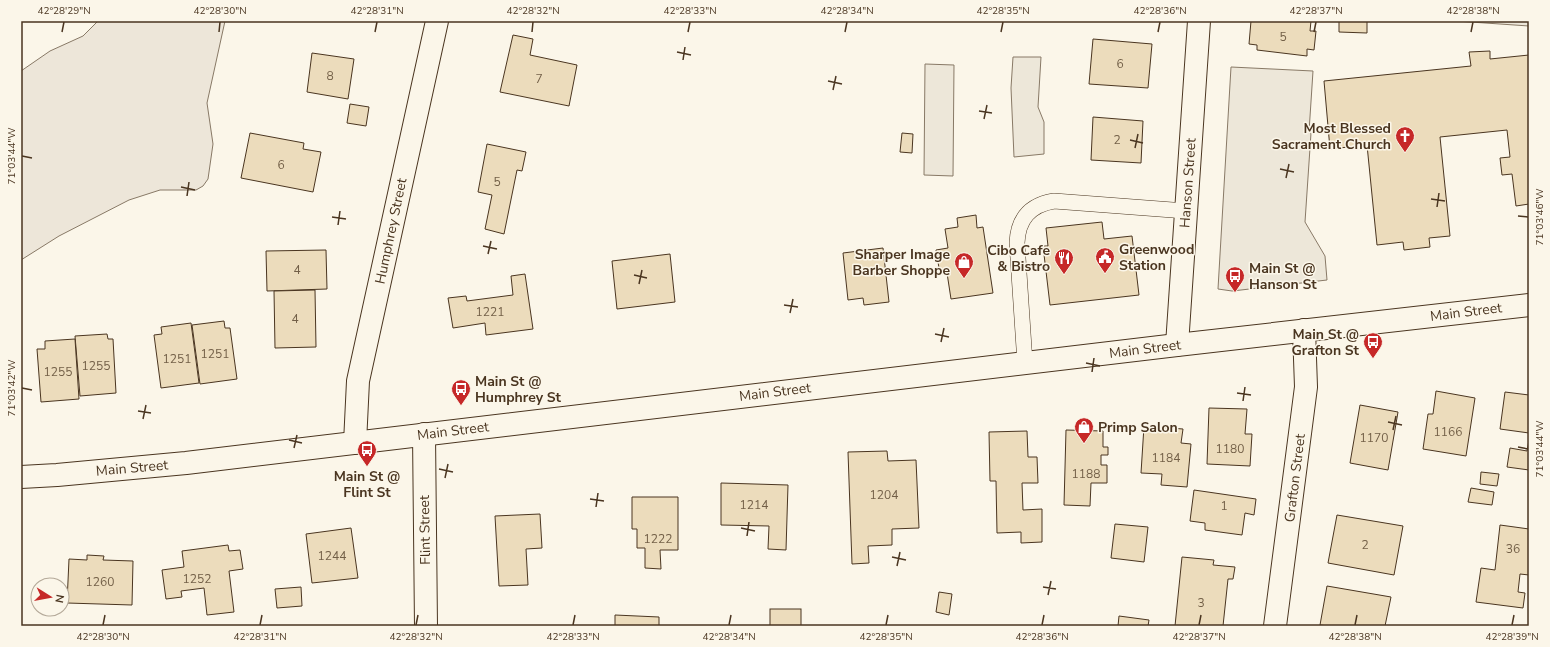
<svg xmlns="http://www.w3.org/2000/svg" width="1550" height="647" font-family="'Nunito Sans',sans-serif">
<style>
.green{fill:#ede6d9;stroke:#887966}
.parking{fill:#ede7d9;stroke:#887966}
.building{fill:#ecdcbc;stroke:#4a3520}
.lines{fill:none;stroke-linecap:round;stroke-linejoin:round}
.lane-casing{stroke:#4a3520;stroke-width:16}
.street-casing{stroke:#4a3520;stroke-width:24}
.primary-casing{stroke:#4a3520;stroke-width:24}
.lane{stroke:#fbf6e9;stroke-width:15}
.street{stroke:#fbf6e9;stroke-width:22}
.primary{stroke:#fbf6e9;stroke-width:22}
.ticks{fill:none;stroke:#4a3520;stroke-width:1.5}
.labels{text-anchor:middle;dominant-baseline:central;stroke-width:3;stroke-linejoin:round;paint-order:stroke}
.number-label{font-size:12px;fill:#725f47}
.poi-label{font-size:14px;font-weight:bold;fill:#4a3520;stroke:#fbf6e9;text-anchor:end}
.street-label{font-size:14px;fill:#4a3520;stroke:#fbf6e9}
.neatline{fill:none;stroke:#4a3520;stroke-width:1.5}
.ticks-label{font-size:10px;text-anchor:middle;fill:#4a3520}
</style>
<rect width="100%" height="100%" fill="#fbf6e9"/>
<path class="green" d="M98,21H225L207,103L213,144L208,179L203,186L196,190H160L129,200L59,236L21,260V71L50,51L83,36Z"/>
<g class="parking">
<path d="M1456,21H1529V26Z"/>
<path d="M1013,57H1041L1038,107L1044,122V154L1014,157L1011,88Z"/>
<path d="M925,64L954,65L953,176L924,175Z"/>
<path d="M1231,67L1313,71L1309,132L1311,133L1305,222L1325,256L1327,280L1241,290L1232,291L1218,289Z"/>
</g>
<g class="building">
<path d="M1251,21H1311L1310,31H1316L1314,50L1307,49V56L1257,50V45L1249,44Z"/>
<path d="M1339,21H1367V33L1339,32Z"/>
<path d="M513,35L533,39L530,55L577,65L569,106L500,92Z"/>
<path d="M1093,39L1152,44L1148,88L1089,84Z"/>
<path d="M1490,51V59L1529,55V204L1516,206L1512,174L1502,175L1500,158L1510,157L1507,130L1440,137L1450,236L1429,238L1430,247L1404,250L1403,242L1377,245L1367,145L1330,149L1324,81L1471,66L1469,52Z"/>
<path d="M312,53L354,59L348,99L307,92Z"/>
<path d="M350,104L369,107L366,126L347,123Z"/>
<path d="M1093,117L1143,121L1141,163L1091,160Z"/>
<path d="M250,133L304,143L303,149L321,152L313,192L241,178Z"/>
<path d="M902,133L913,134L912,153L900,152Z"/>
<path d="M487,144L526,152L522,171L517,170L504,234L485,229L492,195L478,192Z"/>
<path d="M976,215L977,228L983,227L993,293L951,299L947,273L940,274L936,250L948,248L945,229L958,227L957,218Z"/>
<path d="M1102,222L1104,239L1132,236L1139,295L1050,305L1043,246H1048L1046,228Z"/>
<path d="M883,248L889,302L864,305L863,298L848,300L843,253Z"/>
<path d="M326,250L327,289L267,291L266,251Z"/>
<path d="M670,254L675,302L617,309L612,261Z"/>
<path d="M525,274L533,329L486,335L485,323L453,328L448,298L466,296L467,301L513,295L511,276Z"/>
<path d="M315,290L316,347L275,348L274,291Z"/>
<path d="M224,321L225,328H230L237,379L200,384L192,325Z"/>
<path d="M191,323L199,383L161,388L154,335L162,334L161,327Z"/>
<path d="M107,334L108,339H113L116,393L80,396L75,336Z"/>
<path d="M75,339L79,399L41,402L37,349H45V341Z"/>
<path d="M1436,391L1475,398L1466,456L1423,449L1428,414H1433Z"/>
<path d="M1505,392L1529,395V433L1500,429Z"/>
<path d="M1360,405L1398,412L1388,470L1350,463Z"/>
<path d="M1209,408L1247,409L1245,434H1252L1250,466L1207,464Z"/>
<path d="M1144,426L1183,429L1181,443L1191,444L1187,487L1161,485L1162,474L1141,473Z"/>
<path d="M1066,430L1103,431V447H1108V455H1101V465H1107V483H1091L1090,506L1064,505Z"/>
<path d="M1027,431L1028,457H1037L1038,483H1022L1023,510L1042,509V542L1021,543V532L997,533L996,481H990L989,432Z"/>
<path d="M1529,440V470L1507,467L1510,448L1527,451Z"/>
<path d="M887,451L888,461L916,460L919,528L892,529V545L868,546L869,563L852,564L848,452Z"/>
<path d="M1481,472L1499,474L1497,486L1480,484Z"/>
<path d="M721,483L788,485L786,550L768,549L769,526L721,525Z"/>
<path d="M1471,488L1494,492L1492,505L1468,502Z"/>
<path d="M1194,490L1256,499L1254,515L1245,513L1242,535L1205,530V523L1190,521Z"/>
<path d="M632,497H678V550H660L661,569L645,568V548H637V529H632Z"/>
<path d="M540,514L542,548L526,549L528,585L499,586L495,516Z"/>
<path d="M1337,515L1403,526L1394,575L1328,563Z"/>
<path d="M1115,524L1148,527L1144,562L1111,558Z"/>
<path d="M1500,525L1529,529V575L1520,574L1518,592L1525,593L1523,608L1476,602L1481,568L1495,570Z"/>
<path d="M351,528L358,578L312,583L306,534Z"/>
<path d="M228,545L229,551L240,550L243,569L229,571L234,612L207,615L204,588L181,591L182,597L166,599L162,570L184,567L182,551Z"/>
<path d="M87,555L104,556L103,560L133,561L132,605L67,603L69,559L87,560Z"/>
<path d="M1182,557L1214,560L1213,565L1235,567L1233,579H1228L1223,626H1175Z"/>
<path d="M1327,586L1391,597L1385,626H1328L1320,625Z"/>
<path d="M301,587L302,606L277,608L275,589Z"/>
<path d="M939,592L952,594L949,615L936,612Z"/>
<rect x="770" y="609" width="31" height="17"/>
<path d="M615,615L659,617V626H615Z"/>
<path d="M1119,616L1149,620L1148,626H1118Z"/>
</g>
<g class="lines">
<defs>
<path id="lane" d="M1025,363L1017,243C1018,219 1030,205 1054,201L1186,211"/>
<g id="street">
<path d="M1177,345L1199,21"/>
<path d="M424,434L426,626"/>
<path d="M355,443L358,381L437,21"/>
<path d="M1275,626L1306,387L1304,330"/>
</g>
<path id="primary" d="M21,477L57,475L186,463L1177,345L1529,305"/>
</defs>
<use href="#lane" class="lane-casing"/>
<use href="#street" class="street-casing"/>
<use href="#primary" class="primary-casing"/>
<use href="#lane" class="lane"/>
<use href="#street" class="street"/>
<use href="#primary" class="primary"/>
</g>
<path class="ticks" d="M62,32L64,22M219,32L220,22M375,32L377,22M532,32L533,22M688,32L690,22M845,32L847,22M1001,32L1003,22M1158,32L1160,22M1314,32L1316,22M1471,32L1473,22M677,52L691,55M683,60L685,47M828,81L842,84M833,90L836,76M979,111L992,113M984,119L987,105M1130,140L1143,143M1135,148L1138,134M22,156L32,158M1280,169L1294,172M1286,178L1289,164M181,187L195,190M187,196L189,182M1431,199L1445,201M1437,207L1439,193M1518,216L1528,217M332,217L346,219M338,225L340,211M483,246L497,249M488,254L491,241M634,275L647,278M639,284L642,270M784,305L798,307M790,313L793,299M935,334L949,337M941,342L944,328M1086,363L1100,366M1092,372L1094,358M22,388L32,390M1237,393L1251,395M1243,401L1245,387M138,411L151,413M143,419L146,405M1388,422L1402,425M1393,430L1396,416M289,440L302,443M1518,447L1528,449M294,448L297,435M439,469L453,472M445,478L448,464M590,499L604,501M596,507L598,493M741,528L755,531M747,536L749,522M892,557L906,560M897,566L900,552M1043,587L1056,589M1048,595L1051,581M103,625L105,615M260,625L262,615M416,625L418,615M573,625L575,615M729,625L731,615M886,625L888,615M1042,625L1044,615M1199,625L1201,615M1355,625L1357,615M1512,625L1514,615"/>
<defs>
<symbol id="church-pin" viewBox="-11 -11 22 30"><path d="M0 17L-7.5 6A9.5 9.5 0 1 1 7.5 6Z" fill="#c62828" stroke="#fbf6e9"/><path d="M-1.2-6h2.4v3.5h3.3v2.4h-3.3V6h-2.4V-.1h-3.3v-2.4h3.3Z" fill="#fff"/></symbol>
<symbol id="civic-pin" viewBox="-11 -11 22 30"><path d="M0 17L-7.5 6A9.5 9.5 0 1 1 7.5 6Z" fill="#c62828" stroke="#fbf6e9"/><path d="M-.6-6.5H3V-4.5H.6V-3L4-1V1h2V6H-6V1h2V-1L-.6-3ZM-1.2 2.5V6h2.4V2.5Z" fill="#fff"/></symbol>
<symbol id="restaurant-pin" viewBox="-11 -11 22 30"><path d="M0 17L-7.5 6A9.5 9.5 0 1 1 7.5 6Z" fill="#c62828" stroke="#fbf6e9"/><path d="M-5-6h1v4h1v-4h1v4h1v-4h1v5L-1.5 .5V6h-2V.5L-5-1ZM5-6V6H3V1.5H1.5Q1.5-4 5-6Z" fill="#fff"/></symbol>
<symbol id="shop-pin" viewBox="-11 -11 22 30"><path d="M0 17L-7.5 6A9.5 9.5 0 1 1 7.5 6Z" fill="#c62828" stroke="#fbf6e9"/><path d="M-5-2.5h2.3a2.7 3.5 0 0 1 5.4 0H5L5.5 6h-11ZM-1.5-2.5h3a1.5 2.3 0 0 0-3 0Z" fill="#fff"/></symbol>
<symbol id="bus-pin" viewBox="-11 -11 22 30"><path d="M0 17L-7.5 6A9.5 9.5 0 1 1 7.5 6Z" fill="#c62828" stroke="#fbf6e9"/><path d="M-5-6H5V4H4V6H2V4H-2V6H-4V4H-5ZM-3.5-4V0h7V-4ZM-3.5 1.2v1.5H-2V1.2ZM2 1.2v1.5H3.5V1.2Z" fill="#fff"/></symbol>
</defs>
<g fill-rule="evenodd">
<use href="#church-pin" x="1394" y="125" width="22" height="30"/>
<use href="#civic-pin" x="1094" y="246" width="22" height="30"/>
<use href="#restaurant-pin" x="1053" y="247" width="22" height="30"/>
<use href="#shop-pin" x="953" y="251" width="22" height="30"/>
<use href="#bus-pin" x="1224" y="265" width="22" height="30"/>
<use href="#bus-pin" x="1362" y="331" width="22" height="30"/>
<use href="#bus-pin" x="450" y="378" width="22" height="30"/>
<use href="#shop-pin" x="1073" y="416" width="22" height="30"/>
<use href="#bus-pin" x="356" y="439" width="22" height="30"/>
</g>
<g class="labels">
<g class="number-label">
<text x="1283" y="37">5</text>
<text x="1120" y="64">6</text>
<text x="330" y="76">8</text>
<text x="539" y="79">7</text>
<text x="1117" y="140">2</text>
<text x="281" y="165">6</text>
<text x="497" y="182">5</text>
<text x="297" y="270">4</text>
<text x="490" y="312">1221</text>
<text x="295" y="319">4</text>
<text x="215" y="354">1251</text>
<text x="177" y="359">1251</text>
<text x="96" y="366">1255</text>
<text x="58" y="372">1255</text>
<text x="1448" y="432">1166</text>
<text x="1374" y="438">1170</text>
<text x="1230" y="449">1180</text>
<text x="1166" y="458">1184</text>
<text x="1086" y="474">1188</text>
<text x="884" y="495">1204</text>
<text x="754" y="505">1214</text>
<text x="1224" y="506">1</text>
<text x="658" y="539">1222</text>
<text x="1365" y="545">2</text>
<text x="1513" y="549">36</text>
<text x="332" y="556">1244</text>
<text x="197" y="579">1252</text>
<text x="100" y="582">1260</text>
<text x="1201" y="603">3</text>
</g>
<g class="poi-label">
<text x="1391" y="128">Most Blessed<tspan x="1391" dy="16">Sacrament Church</tspan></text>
<text x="1119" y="249" text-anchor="start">Greenwood<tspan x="1119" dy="16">Station</tspan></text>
<text x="1050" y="250">Cibo Cafe<tspan x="1050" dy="16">&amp; Bistro</tspan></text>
<text x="950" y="254">Sharper Image<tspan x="950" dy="16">Barber Shoppe</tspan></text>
<text x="1249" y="268" text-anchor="start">Main St @<tspan x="1249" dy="16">Hanson St</tspan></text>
<text x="1359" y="334">Main St @<tspan x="1359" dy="16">Grafton St</tspan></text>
<text x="475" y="381" text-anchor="start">Main St @<tspan x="475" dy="16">Humphrey St</tspan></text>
<text x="1098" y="427" text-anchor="start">Primp Salon</text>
<text x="367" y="476" text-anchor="middle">Main St @<tspan x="367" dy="16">Flint St</tspan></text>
</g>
<g class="street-label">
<text transform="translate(1188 183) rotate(-86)">Hanson Street</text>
<text transform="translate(391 231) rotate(-78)">Humphrey Street</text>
<text transform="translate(1466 312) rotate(-7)">Main Street</text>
<text transform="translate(1145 349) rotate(-7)">Main Street</text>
<text transform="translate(775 392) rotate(-7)">Main Street</text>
<text transform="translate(453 431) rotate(-7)">Main Street</text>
<text transform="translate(132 468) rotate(-5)">Main Street</text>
<text transform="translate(1295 478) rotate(-83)">Grafton Street</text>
<text transform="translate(425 530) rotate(-91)">Flint Street</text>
</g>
</g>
<rect width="1550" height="647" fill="none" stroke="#fbf6e9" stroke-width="44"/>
<g transform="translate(50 597) rotate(101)"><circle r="19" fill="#fbf6e9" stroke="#b4a999"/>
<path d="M0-3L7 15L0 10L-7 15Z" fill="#c62828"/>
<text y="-6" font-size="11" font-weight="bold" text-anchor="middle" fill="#4a3520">N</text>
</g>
<rect x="22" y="22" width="1506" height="603" class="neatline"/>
<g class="ticks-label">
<text x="64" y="14">42°28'29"N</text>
<text x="220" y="14">42°28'30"N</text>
<text x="377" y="14">42°28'31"N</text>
<text x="533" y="14">42°28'32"N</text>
<text x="690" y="14">42°28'33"N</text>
<text x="847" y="14">42°28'34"N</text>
<text x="1003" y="14">42°28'35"N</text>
<text x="1160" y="14">42°28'36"N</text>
<text x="1316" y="14">42°28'37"N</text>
<text x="1473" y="14">42°28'38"N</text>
<text transform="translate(11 156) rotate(-90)" y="4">71°03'44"W</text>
<text transform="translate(1539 217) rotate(-90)" y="4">71°03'46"W</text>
<text transform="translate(11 388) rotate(-90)" y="4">71°03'42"W</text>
<text transform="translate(1539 449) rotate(-90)" y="4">71°03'44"W</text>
<text x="103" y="640">42°28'30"N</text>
<text x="260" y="640">42°28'31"N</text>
<text x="416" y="640">42°28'32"N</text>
<text x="573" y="640">42°28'33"N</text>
<text x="729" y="640">42°28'34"N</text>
<text x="886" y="640">42°28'35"N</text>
<text x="1042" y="640">42°28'36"N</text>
<text x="1199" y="640">42°28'37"N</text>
<text x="1355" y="640">42°28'38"N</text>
<text x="1512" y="640">42°28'39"N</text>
</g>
</svg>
